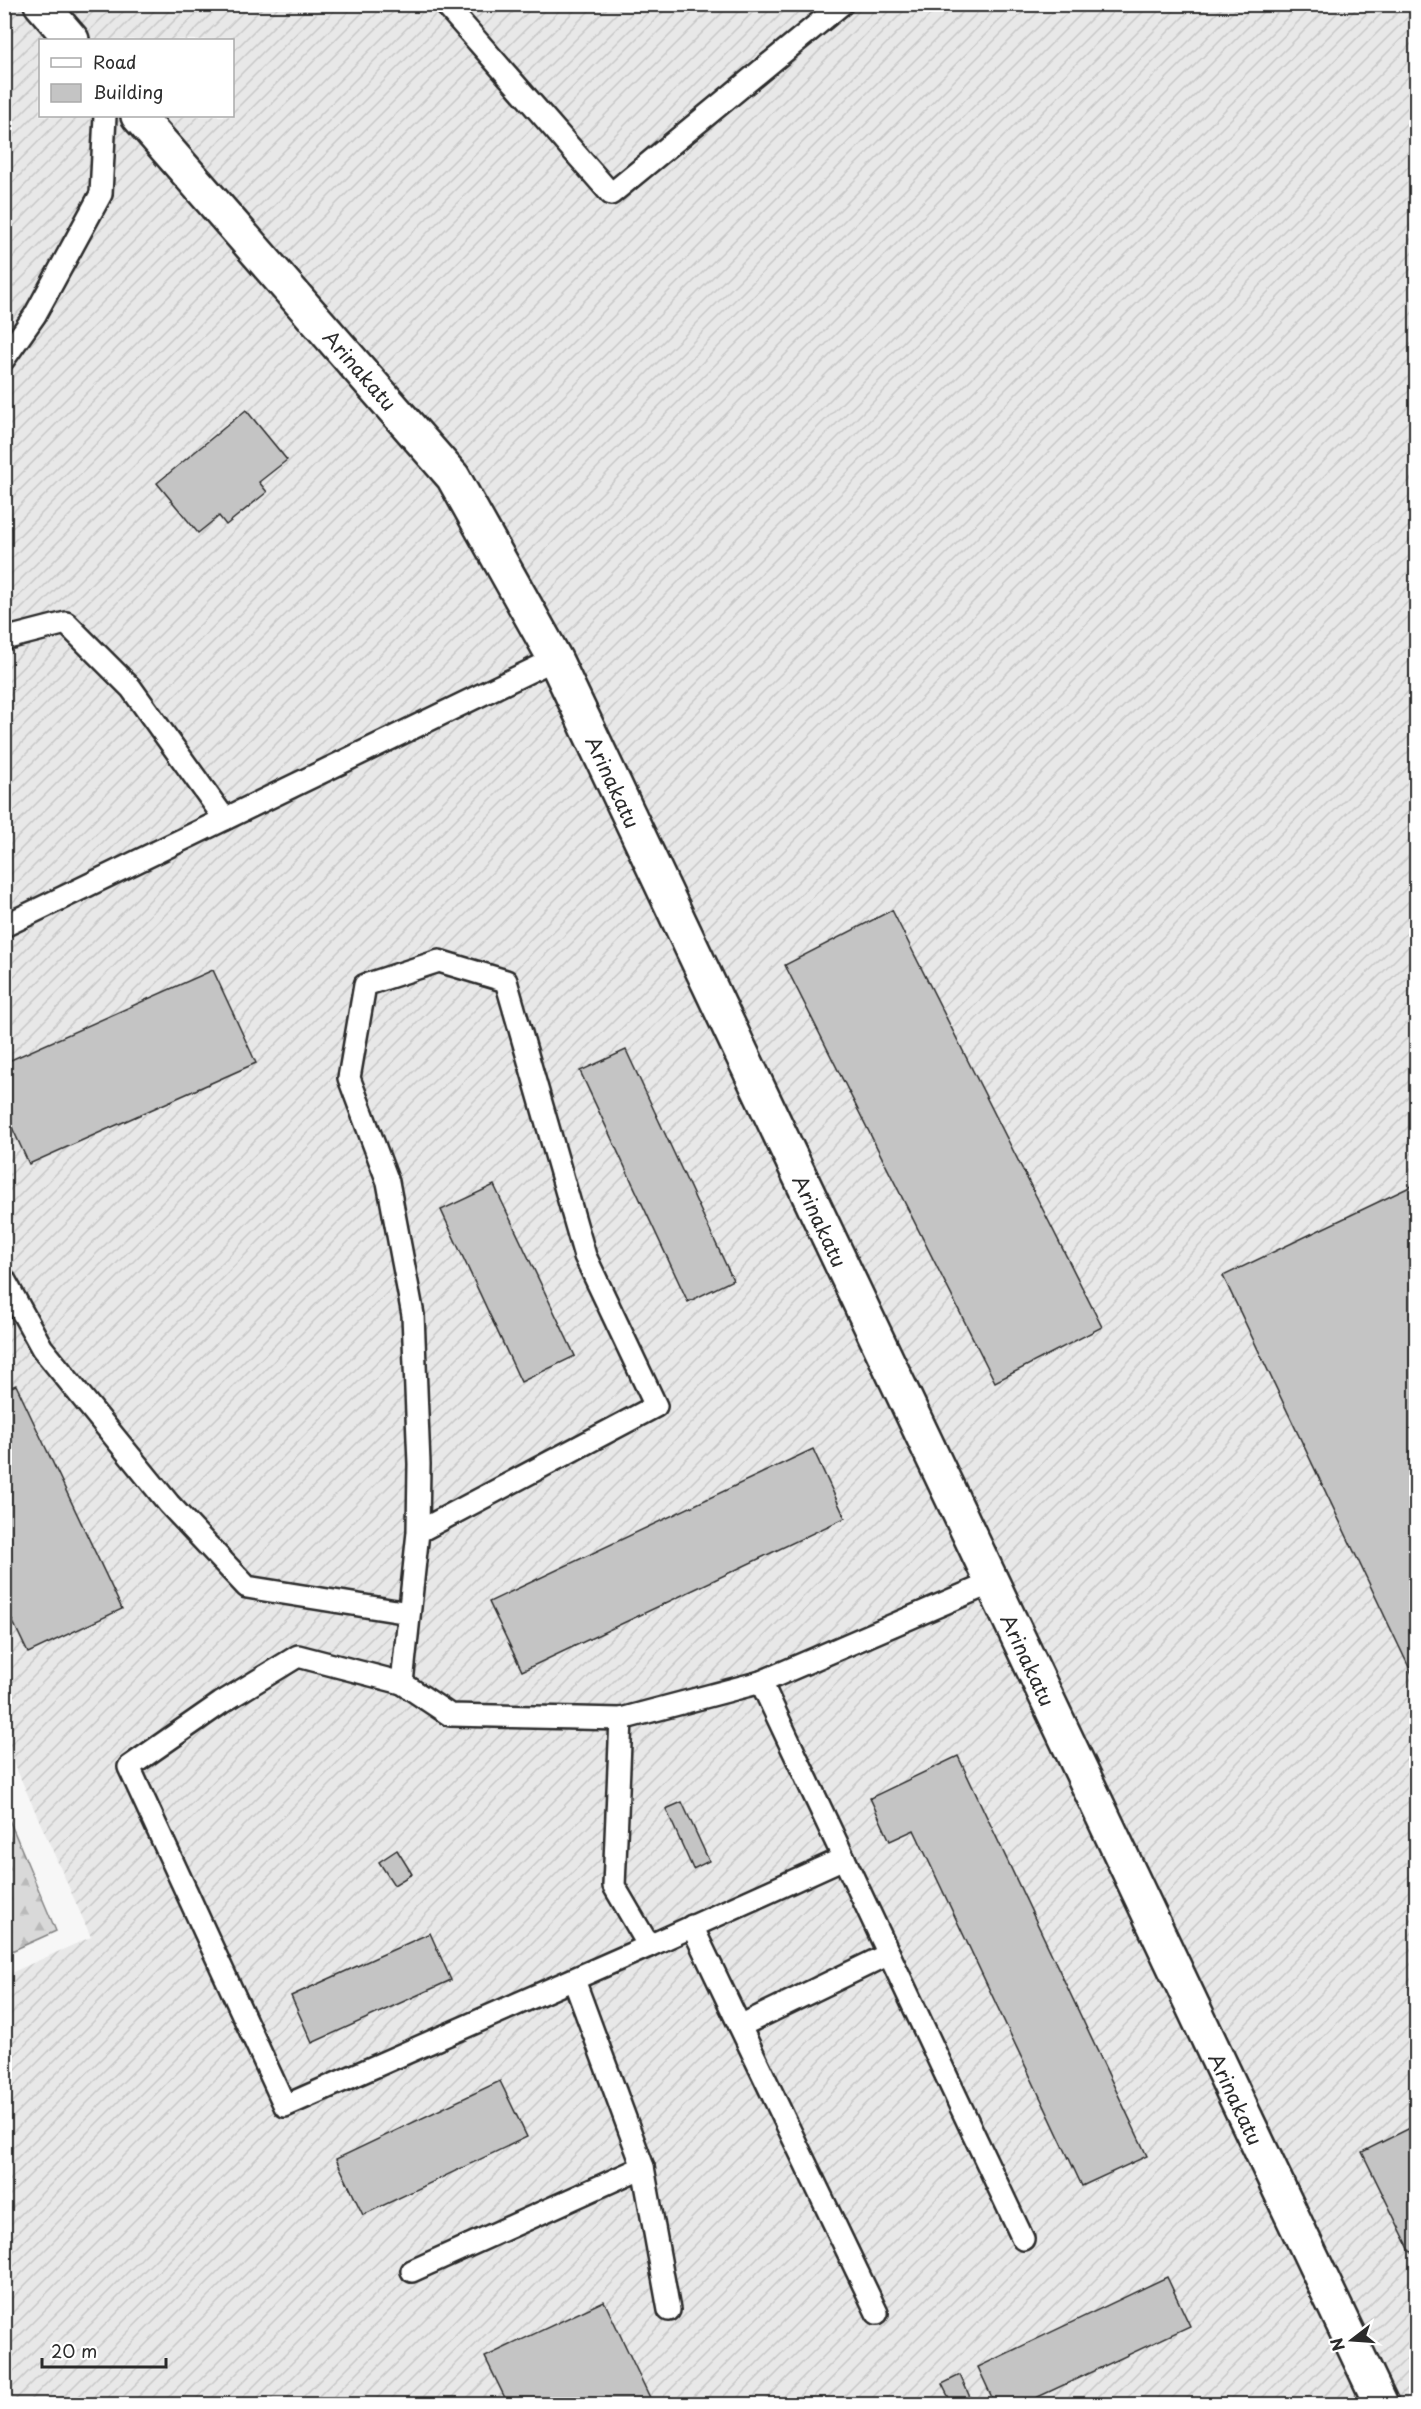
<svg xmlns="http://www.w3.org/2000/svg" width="1421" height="2409" font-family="'Playpen Sans',sans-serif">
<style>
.industrial{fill:url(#industrial-furrows);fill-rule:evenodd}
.forest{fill:url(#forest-firs);stroke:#828282;stroke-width:1.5}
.building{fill:#c4c4c4;stroke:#2b2b2b;stroke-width:1.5}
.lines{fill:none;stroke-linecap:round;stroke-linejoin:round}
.lane-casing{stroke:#2b2b2b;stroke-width:26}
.street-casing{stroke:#2b2b2b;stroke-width:38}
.lane{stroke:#fff;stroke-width:21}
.street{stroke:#fff;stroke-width:33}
.labels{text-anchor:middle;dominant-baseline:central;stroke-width:6;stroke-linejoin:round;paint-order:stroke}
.street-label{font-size:20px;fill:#2b2b2b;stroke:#fff}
</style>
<defs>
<pattern id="industrial-furrows" width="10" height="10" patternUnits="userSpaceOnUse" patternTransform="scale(1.5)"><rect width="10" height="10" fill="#e8e8e8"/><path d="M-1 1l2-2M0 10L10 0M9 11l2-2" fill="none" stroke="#c7c7c7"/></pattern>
<pattern id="forest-firs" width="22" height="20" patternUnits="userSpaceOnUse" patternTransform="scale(1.5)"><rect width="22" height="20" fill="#d9d9d9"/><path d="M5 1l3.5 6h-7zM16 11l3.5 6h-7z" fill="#bababa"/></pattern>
</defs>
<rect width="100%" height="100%" fill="#f7f7f7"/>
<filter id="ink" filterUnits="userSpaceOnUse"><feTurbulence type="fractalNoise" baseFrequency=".0167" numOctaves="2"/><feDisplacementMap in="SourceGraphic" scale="12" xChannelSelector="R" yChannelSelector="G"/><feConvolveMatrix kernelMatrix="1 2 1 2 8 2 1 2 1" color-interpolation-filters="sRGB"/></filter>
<g filter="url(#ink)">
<path class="industrial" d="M5,5H1416V2404H5L4,1976L91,1937L4,1741ZM40,40H232V116H40Z"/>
<path class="forest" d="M5,1810L56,1931L5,1954H4Z"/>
<g class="building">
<path d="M246,410L287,460L259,482L267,492L226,525L219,516L198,533L157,483Z"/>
<path d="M892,910L1102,1327L995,1382L785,965Z"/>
<path d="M213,970L256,1063L29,1164L4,1110V1063Z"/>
<path d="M626,1050L733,1280L688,1302L580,1071Z"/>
<path d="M1416,1184V1682L1223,1276Z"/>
<path d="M494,1185L575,1356L521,1382L441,1210Z"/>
<path d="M16,1385L122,1609L28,1653L4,1603V1390Z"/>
<path d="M813,1449L845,1518L522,1671L489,1602Z"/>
<path d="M958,1756L1147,2156L1082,2186L914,1830L890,1841L870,1798Z"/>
<path d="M682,1802L709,1861L693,1869L666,1809Z"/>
<path d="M397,1850L412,1874L394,1885L379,1862Z"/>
<path d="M430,1933L451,1980L312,2043L291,1996Z"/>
<path d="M500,2081L527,2137L363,2215L336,2159Z"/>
<path d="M1416,2125V2250L1411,2252L1362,2152Z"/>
<path d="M1167,2277L1190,2326L1023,2404H995L978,2367Z"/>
<path d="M604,2301L653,2404H508L485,2357Z"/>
<path d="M960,2375L973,2404H952L942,2384Z"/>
</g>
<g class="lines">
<defs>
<g id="lane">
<path d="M445,4L611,194L842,4"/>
<path d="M4,359L35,315L101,194L105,116"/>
<path d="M4,639L66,623L131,688L225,819"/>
<path d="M4,926L555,659"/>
<path d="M4,1279L42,1348L169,1504L247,1587L409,1613"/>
<path d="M418,1532L656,1406L585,1256L506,981L439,961L365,985L349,1078L388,1182L413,1315L419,1464L418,1532L402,1683L450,1715L621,1719L761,1682L991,1583"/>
<path d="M761,1682L1023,2239"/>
<path d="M402,1683L298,1656L221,1703L129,1767L285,2106L649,1946"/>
<path d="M621,1719L614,1886L649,1946L844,1858"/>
<path d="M692,1926L877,2313"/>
<path d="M574,1980L643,2167L669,2310"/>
<path d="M740,2026L889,1954"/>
<path d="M412,2271L643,2167"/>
</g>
<g id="street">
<path d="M41,4L72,40"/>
<path d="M138,116L453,477L555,659L1381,2404"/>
</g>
</defs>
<use href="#lane" class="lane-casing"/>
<use href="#street" class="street-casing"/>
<use href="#lane" class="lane"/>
<use href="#street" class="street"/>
</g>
</g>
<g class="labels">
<g class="street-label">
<text transform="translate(360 370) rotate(49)">Arinakatu</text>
<text transform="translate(613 782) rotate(65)">Arinakatu</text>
<text transform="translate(820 1221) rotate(65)">Arinakatu</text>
<text transform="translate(1028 1660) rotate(65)">Arinakatu</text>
<text transform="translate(1236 2099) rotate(65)">Arinakatu</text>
</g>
</g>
<rect width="1421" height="2409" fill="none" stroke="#fff" stroke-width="24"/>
<rect x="12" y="12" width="1397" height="2385" fill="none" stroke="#2b2b2b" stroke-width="2" filter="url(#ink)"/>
<rect x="39" y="39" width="195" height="78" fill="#ffffff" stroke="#aaaaaa" stroke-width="1.5"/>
<rect x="51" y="58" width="30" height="9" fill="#ffffff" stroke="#aaaaaa" stroke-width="1.5"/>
<text x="93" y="69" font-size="18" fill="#2b2b2b">Road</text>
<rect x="51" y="84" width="30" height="18" fill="#c4c4c4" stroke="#aaaaaa" stroke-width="1.5"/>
<text x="93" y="99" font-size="18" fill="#2b2b2b">Building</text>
<g transform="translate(1352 2340) rotate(253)" stroke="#ffffff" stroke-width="4.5" paint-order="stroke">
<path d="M0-4.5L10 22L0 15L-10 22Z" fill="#2b2b2b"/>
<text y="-9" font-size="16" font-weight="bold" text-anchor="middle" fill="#2b2b2b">N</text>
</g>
<path d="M42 2358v9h124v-9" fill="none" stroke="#2b2b2b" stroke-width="3"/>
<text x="51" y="2358" font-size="18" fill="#2b2b2b" stroke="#ffffff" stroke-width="4.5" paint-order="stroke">20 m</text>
</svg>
